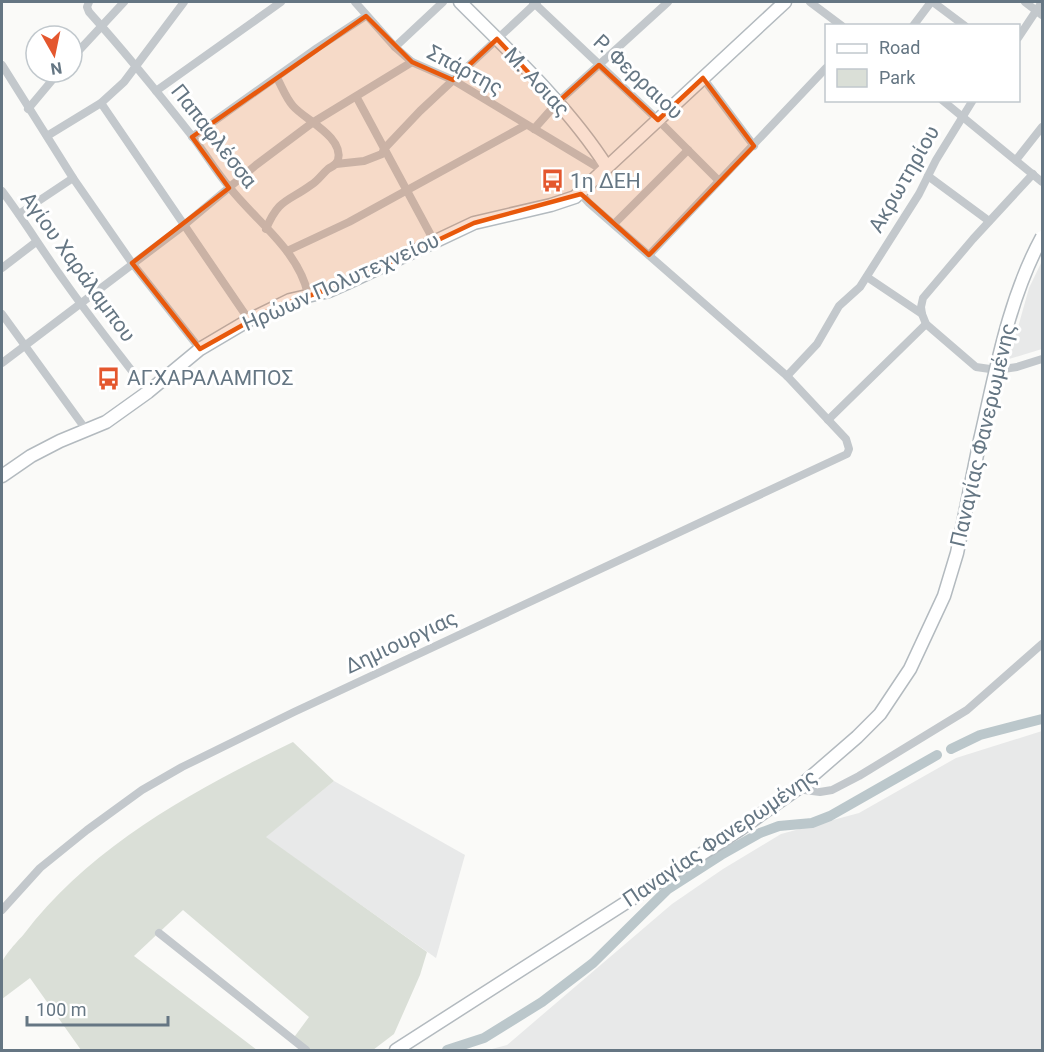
<svg xmlns="http://www.w3.org/2000/svg" width="1044" height="1052" font-family="Roboto,sans-serif">
<style>
.built{fill:#e8e9e9}
.green{fill:#dadfd7}
.lines{fill:none;stroke-linecap:round;stroke-linejoin:round}
.canal{stroke:#bbc7cb;stroke-width:10}
.secondary-casing{stroke:#b3babf;stroke-width:15}
.street{stroke:#c3c8cc;stroke-width:8}
.secondary{stroke:#fff;stroke-width:12}
.secondary-bridge-casing{stroke:#b3babf;stroke-width:15;stroke-linecap:butt}
.secondary-bridge{stroke:#fff;stroke-width:12}
.marked{fill:#e8590c;fill-opacity:0.2;stroke:#e8590c;stroke-width:4.5;stroke-linejoin:round}
.labels{text-anchor:middle;dominant-baseline:central;stroke-width:6;stroke-linejoin:round;paint-order:stroke}
.street-label{font-size:21px;fill:#657683;stroke:#fff}
.poi-label{font-size:21px;fill:#657683;stroke:#fff;text-anchor:start}
</style>
<rect width="100%" height="100%" fill="#fafaf8"/>
<g class="built">
<path d="M1042,261V349L1009,359L1029,288Z"/>
<path d="M1042,731V1050H488L507,1045L672,904L723,869L781,834L859,813L956,758Z"/>
<path d="M334,781L465,855L436,958L265,837Z"/>
</g>
<path class="green" d="M293,742L334,781L266,837L427,952L420,975L394,1034L373,1050H299L301,1047L292,1040L309,1017L183,910L134,956L257,1050H81L30,978L2,999C2,989 0,973 2,963C4,955 18,941 24,934C92,845 194,790 293,742Z"/>
<g class="lines">
<g class="canal">
<path d="M951,749L980,735L1042,719"/>
<path d="M447,1050L484,1038L542,1002L593,963L668,889L721,855L760,833L779,826L812,823L830,816L937,755"/>
</g>
<defs>
<g id="secondary">
<path d="M460,2C510,52 569,107 607,167"/>
<path d="M2,476L31,456L60,441L106,422L148,392L200,349L249,320L290,300L329,291L347,283L474,223L551,205L575,197L785,2"/>
<path d="M396,1050L736,832L797,789L857,737L880,714L910,669L944,596L957,553L980,440"/>
</g>
</defs>
<use href="#secondary" class="secondary-casing"/>
<g class="street">
<path d="M89,2L87,7L89,12C125,52 159,94 192,136C205,153 216,172 230,188C257,222 298,250 308,294"/>
<path d="M355,2L395,47L412,62L453,80L604,171"/>
<path d="M533,2L658,120L718,180"/>
<path d="M810,2L842,26"/>
<path d="M933,2L965,26"/>
<path d="M1025,2L1042,15"/>
<path d="M913,26L931,2"/>
<path d="M1018,38L1042,2"/>
<path d="M395,47L443,2"/>
<path d="M72,58L124,2"/>
<path d="M2,65L73,178L132,263L200,349"/>
<path d="M703,78L754,146"/>
<path d="M156,91L281,2"/>
<path d="M357,98L434,241"/>
<path d="M942,100L1042,182"/>
<path d="M101,103L249,320"/>
<path d="M28,109L59,72"/>
<path d="M534,129L557,103L668,2"/>
<path d="M47,136L101,103L124,82L184,2"/>
<path d="M192,137L317,48L366,16"/>
<path d="M1016,160L1042,127"/>
<path d="M336,164L364,161L382,154L384,149L420,111L537,2"/>
<path d="M928,176L989,221"/>
<path d="M2,191C24,220 43,252 65,282C91,319 120,355 148,392"/>
<path d="M19,214L73,178"/>
<path d="M614,224L688,150"/>
<path d="M266,229C279,198 288,202 311,185C318,181 322,174 328,169C332,166 336,166 338,160C344,137 305,120 293,106C286,98 282,87 277,78"/>
<path d="M287,251L349,222L526,125"/>
<path d="M649,255L826,68"/>
<path d="M2,268L36,242"/>
<path d="M867,277L922,314L926,324L976,367L997,370L1017,367L1042,359"/>
<path d="M2,314L87,431"/>
<path d="M922,314L921,307L923,298L973,239L1033,174"/>
<path d="M2,363L183,226L256,165L312,123L412,62"/>
<path d="M787,376L817,344L839,306L860,287L919,194L936,160L973,100"/>
<path d="M828,420L926,324"/>
<path d="M797,789L820,792L832,790L859,776L967,710L1042,644"/>
<path d="M2,910L40,868L87,830L142,790L182,767L294,712L847,454L849,449L846,439L787,376L589,203L580,193"/>
<path d="M159,933L306,1050"/>
</g>
<use href="#secondary" class="secondary"/>
<defs>
<path id="secondary-bridge" d="M980,440C996,371 1008,300 1042,237"/>
</defs>
<use href="#secondary-bridge" class="secondary-bridge-casing"/>
<use href="#secondary-bridge" class="secondary-bridge"/>
</g>
<path class="marked" d="M366,16L412,62L453,80L497,39L557,103L599,65L658,120L703,78L754,146L649,255L581,194L474,223L347,283L273,308L200,349L132,263L229,188L192,137Z"/>
<defs>
<symbol id="bus-bare" viewBox="-9 -9 18 18"><path d="M-5-6H5V4H4V6H2V4H-2V6H-4V4H-5ZM-3.5-4V0h7V-4ZM-3.5 1.2v1.5H-2V1.2ZM2 1.2v1.5H3.5V1.2Z" fill="#e4572e" stroke="#fff" stroke-width="2.5" paint-order="stroke"/></symbol>
</defs>
<g fill-rule="evenodd">
<use href="#bus-bare" x="536" y="164" width="33" height="33"/>
<use href="#bus-bare" x="92" y="362" width="33" height="33"/>
</g>
<g class="labels">
<g class="street-label">
<text transform="translate(465 70) rotate(28)">Σπάρτης</text>
<text transform="translate(638 77) rotate(43)">Ρ. Φερραιου</text>
<text transform="translate(537 82) rotate(47)">Μ. Ασιας</text>
<text transform="translate(214 136) rotate(52)">Παπαφλέσσα</text>
<text transform="translate(904 179) rotate(-60)">Ακρωτηρίου</text>
<text transform="translate(78 267) rotate(54)">Αγίου Χαράλαμπου</text>
<text transform="translate(341 282) rotate(-24)">Ηρώων Πολυτεχνείου</text>
<text transform="translate(983 435) rotate(-77)">Παναγίας Φανερωμένης</text>
<text transform="translate(401 642) rotate(-25)">Δημιουργιας</text>
<text transform="translate(720 838) rotate(-34)">Παναγίας Φανερωμένης</text>
</g>
<g class="poi-label">
<text x="570" y="181">1η ΔΕΗ</text>
<text x="127" y="378">ΑΓ.ΧΑΡΑΛΑΜΠΟΣ</text>
</g>
</g>
<rect width="1044" height="1052" fill="none" stroke="#657683" stroke-width="6"/>
<rect x="825" y="24" width="195" height="78" fill="#ffffff" stroke="#c1c8cd" stroke-width="1.5"/>
<rect x="837" y="44" width="30" height="9" fill="#ffffff" stroke="#c1c8cd" stroke-width="1.5"/>
<text x="879" y="54" font-size="18" fill="#657683">Road</text>
<rect x="837" y="69" width="30" height="18" fill="#dadfd7" stroke="#c1c8cd" stroke-width="1.5"/>
<text x="879" y="84" font-size="18" fill="#657683">Park</text>
<g transform="translate(54 54) rotate(171)"><circle r="28" fill="#ffffff" stroke="#c1c8cd" stroke-width="1.5"/>
<path d="M0-4.5L10 22L0 15L-10 22Z" fill="#e4572e"/>
<text y="-9" font-size="16" font-weight="bold" text-anchor="middle" fill="#657683">N</text>
</g>
<path d="M27 1016v9h141v-9" fill="none" stroke="#657683" stroke-width="3"/>
<text x="36" y="1016" font-size="18" fill="#657683" stroke="#ffffff" stroke-width="4.5" paint-order="stroke">100 m</text>
</svg>
